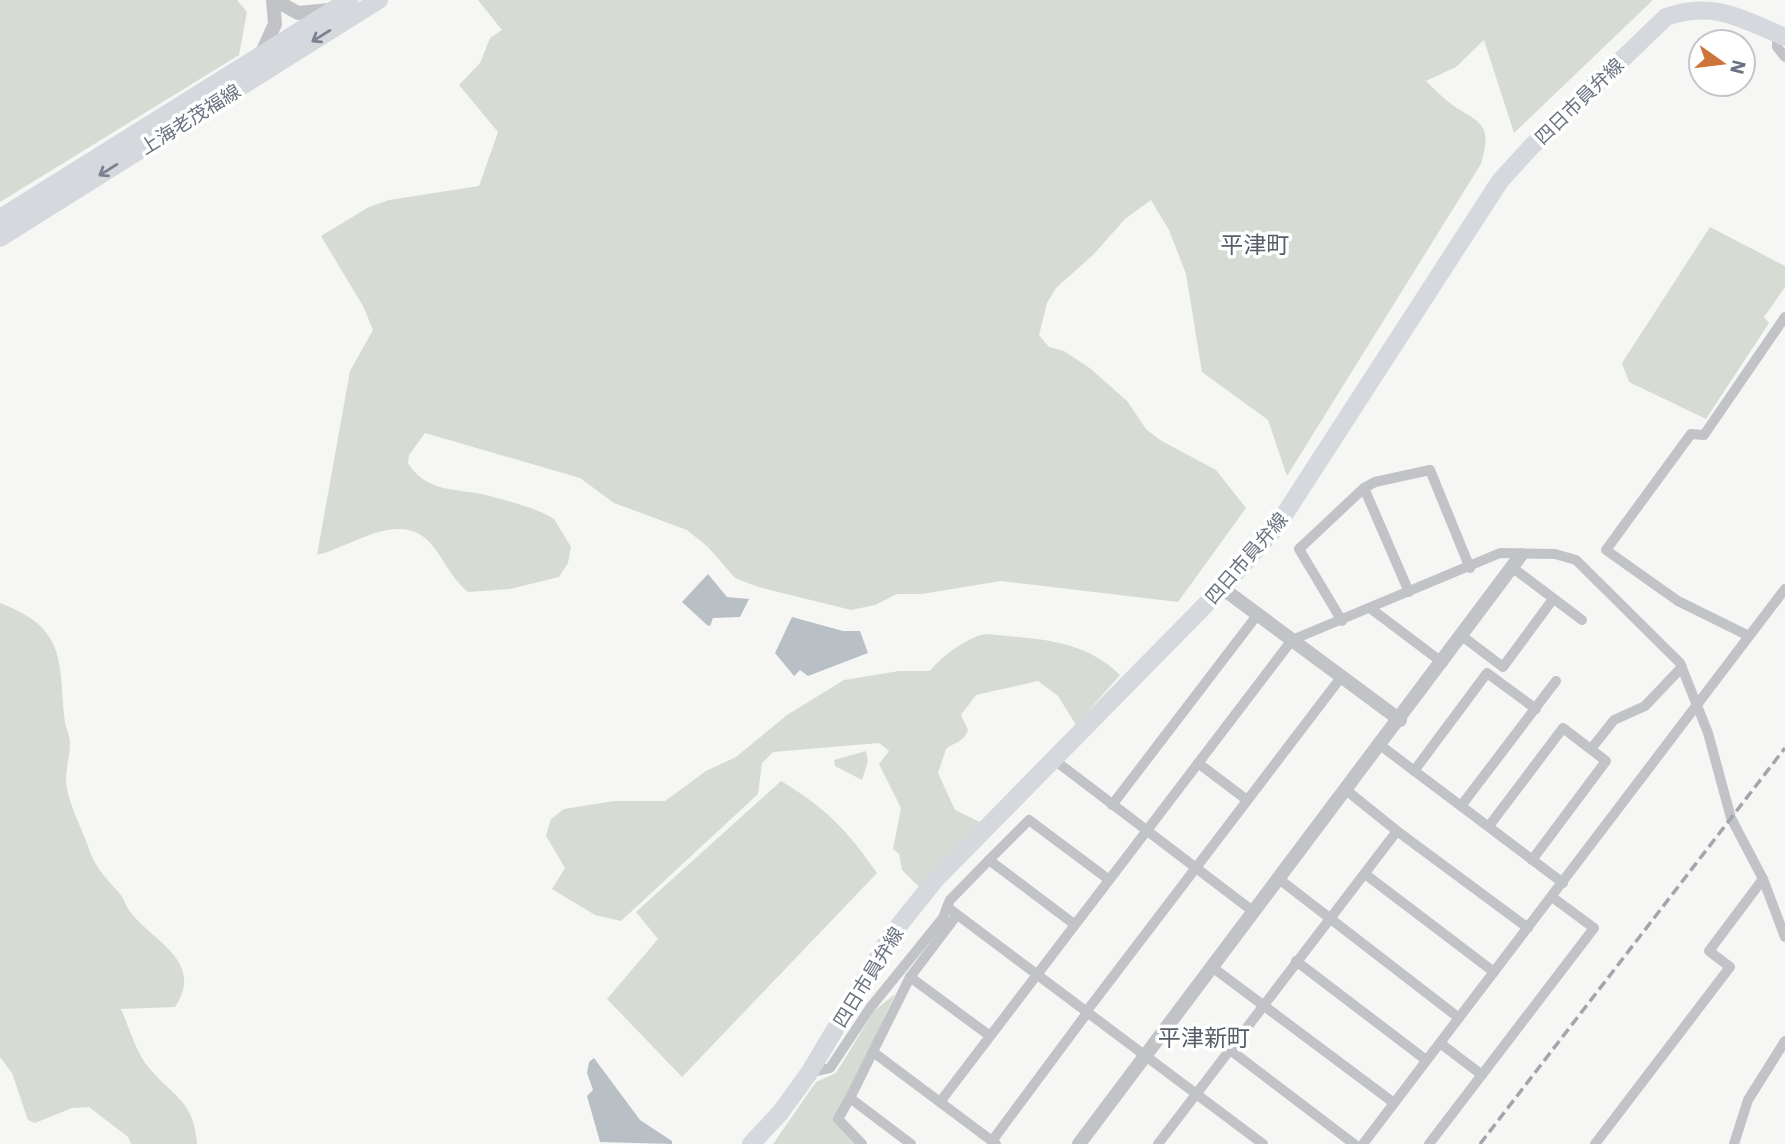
<svg xmlns="http://www.w3.org/2000/svg" width="1785" height="1144" font-family="'IBM Plex Sans','Noto Sans JP',sans-serif">
<style>
.green{fill:#d6dbd4}
.water{fill:#b8c0c6}
.lines{fill:none;stroke-linecap:round;stroke-linejoin:round}
.minor{stroke:#c1c3c7;stroke-width:10}
.tertiary{stroke:#c1c3c7;stroke-width:14}
.primary{stroke:#d5d8dc;stroke-width:18}
.rail{stroke:#a2a6ac;stroke-width:3.5;stroke-dasharray:10 5;stroke-linecap:butt}
.oneway{stroke:#7a828f}
.labels{text-anchor:middle;dominant-baseline:central;stroke-width:7;stroke-linejoin:round;paint-order:stroke}
.street-label{font-size:19px;fill:#6a7381;stroke:#fff}
.quarter-label{font-size:23px;fill:#565e67;stroke:#fff}
</style>
<rect width="100%" height="100%" fill="#f6f7f4"/>
<g class="green">
<path d="M0,0H237L247,12L239,55L0,202Z"/>
<path d="M478,0H1653L1514,133L1484,40L1456,67L1426,81C1435,90 1448,103 1460,110C1487,125 1490,131 1481,164L1287,476L1268,420L1202,372L1186,274L1169,230L1151,200L1125,219L1093,255L1056,288L1047,303L1039,335L1049,347L1064,351L1091,369L1127,401L1146,429L1160,440L1216,470L1246,508L1178,602L1001,581L922,594H897L875,605L851,610L758,587L735,578L708,547L687,530L614,503L580,478L425,433L409,455L408,463C427,493 455,488 486,495C508,501 535,507 554,519L571,547L568,563L559,577L510,589L468,592C452,579 445,561 432,545C401,507 350,548 317,555L350,371L373,330L363,306L321,236L369,207L389,200L479,186L498,132L459,85L480,63L490,38L502,30Z"/>
<path d="M1710,227L1785,266V287L1764,317L1769,323L1706,419L1629,382L1622,363Z"/>
<path d="M0,603C68,629 58,660 65,722C66,729 70,736 70,743C70,755 66,768 66,780C67,801 81,826 88,846C96,870 105,876 120,894C125,900 126,907 131,913C154,942 205,962 175,1007L121,1009C129,1027 136,1053 149,1068C174,1098 194,1100 197,1144H131L128,1137L89,1107L72,1108L35,1123L28,1120L12,1073L0,1057Z"/>
<path d="M986,634C1035,639 1083,638 1120,675L1076,725L1058,696L1038,681L976,695L961,715L968,730C963,743 956,741 946,749L938,773L955,810L982,823L920,888L902,870L899,854L893,849L901,808L879,764L889,751L879,743L773,752L762,763L758,794L621,921L595,915L552,889L565,868L546,836L551,819L564,809L614,801H665L706,771L736,757L787,715L844,680L899,671H930C942,656 967,637 986,634Z"/>
<path d="M866,751L868,761L862,780L835,766L834,760Z"/>
<path d="M781,781C826,808 847,830 877,873L682,1077L607,999L658,939L636,912Z"/>
<path d="M895,994L837,1120L861,1144H773L816,1082L836,1073L874,1011Z"/>
</g>
<g class="water">
<path d="M708,574L727,597L749,599L740,617L713,618L710,626L707,625L682,602Z"/>
<path d="M792,617L843,631H860L868,653L808,676L800,670L794,676L775,653Z"/>
<path d="M594,1058L640,1120L672,1141V1144L600,1142L587,1096L593,1090L587,1073L589,1062Z"/>
</g>
<g class="lines">
<g class="minor">
<path d="M1777,34V47L1785,57"/>
<path d="M1364,488L1409,592"/>
<path d="M1513,568L1582,620"/>
<path d="M1370,608L1443,663"/>
<path d="M1342,621L1299,549L1364,488L1375,482L1430,470L1470,568"/>
<path d="M1462,636L1503,667L1553,599"/>
<path d="M1749,636L1678,601L1606,550L1691,434L1704,435L1785,317"/>
<path d="M1380,745L1563,883"/>
<path d="M1591,749L1614,720L1645,706L1682,667"/>
<path d="M1053,759L1254,912"/>
<path d="M1198,763L1247,800"/>
<path d="M1414,771L1487,673L1536,709"/>
<path d="M1346,790L1397,831"/>
<path d="M1112,805L1258,614"/>
<path d="M1461,806L1556,681"/>
<path d="M1489,826L1563,728L1606,761L1532,860"/>
<path d="M989,860L1029,820L1108,879"/>
<path d="M1365,874L1494,972"/>
<path d="M1279,879L1459,1018"/>
<path d="M947,907L950,900L989,860L1074,924"/>
<path d="M1296,961L1426,1060"/>
<path d="M1212,967L1394,1103"/>
<path d="M910,977L990,1036"/>
<path d="M1086,1012L1342,676"/>
<path d="M1440,1043L1482,1075"/>
<path d="M1229,1049L1354,1144"/>
<path d="M873,1052L996,1144"/>
<path d="M809,1073L830,1068L870,1008L943,918L947,907L1263,1144"/>
<path d="M850,1098L838,1119L862,1144"/>
<path d="M940,1102L1292,640L1500,553L1555,554L1576,560L1680,663L1708,733L1731,818L1763,879L1785,937"/>
<path d="M992,1141L1087,1013"/>
<path d="M911,1144L850,1098L910,977L957,915"/>
<path d="M1158,1144L1397,831L1528,928"/>
<path d="M1363,1144L1785,589"/>
<path d="M1429,1144L1594,928L1552,897"/>
<path d="M1595,1144L1730,967L1709,951L1763,879"/>
<path d="M1734,1144L1748,1100L1785,1041"/>
</g>
<g class="tertiary">
<path d="M275,0L298,13L329,10"/>
<path d="M261,55L275,24L273,0"/>
<path d="M1222,588L1400,720"/>
<path d="M1079,1144L1521,555"/>
</g>
<g class="primary">
<path d="M0,218L349,0"/>
<path d="M0,238L379,0"/>
<path d="M751,1144L780,1113L809,1073L892,934L936,879L1222,588L1277,526L1500,181L1531,147L1666,17C1713,0 1742,19 1785,37"/>
</g>
<path class="rail" d="M1480,1144L1785,748"/>
</g>
<defs><path id="oneway-shaft" d="M-6 0H5M1.5-3L5.5 0L1.5 3" fill="none" stroke-width="1.6" stroke-linecap="round" stroke-linejoin="round" transform="scale(1.75)"/></defs>
<g class="oneway">
<use href="#oneway-shaft" transform="translate(321 36) rotate(148)"/>
<use href="#oneway-shaft" transform="translate(108 170) rotate(148)"/>
</g>
<g class="labels">
<g class="street-label">
<text transform="translate(1579 101) rotate(-44)">四日市員弁線</text>
<text transform="translate(190 119) rotate(-32)">上海老茂福線</text>
<text transform="translate(1246 558) rotate(-49)">四日市員弁線</text>
<text transform="translate(868 977) rotate(-58)">四日市員弁線</text>
</g>
<g class="quarter-label">
<text x="1255" y="244">平津町</text>
<text x="1204" y="1037">平津新町</text>
</g>
</g>
<g transform="translate(1722 63) rotate(104)"><circle r="33" fill="#ffffff" stroke="#c3c7cd" stroke-width="2"/>
<path d="M0-5L12 26L0 18L-12 26Z" fill="#cd743d"/>
<text y="-10" font-size="19" font-weight="bold" text-anchor="middle" fill="#6a7381">N</text>
</g>
</svg>
